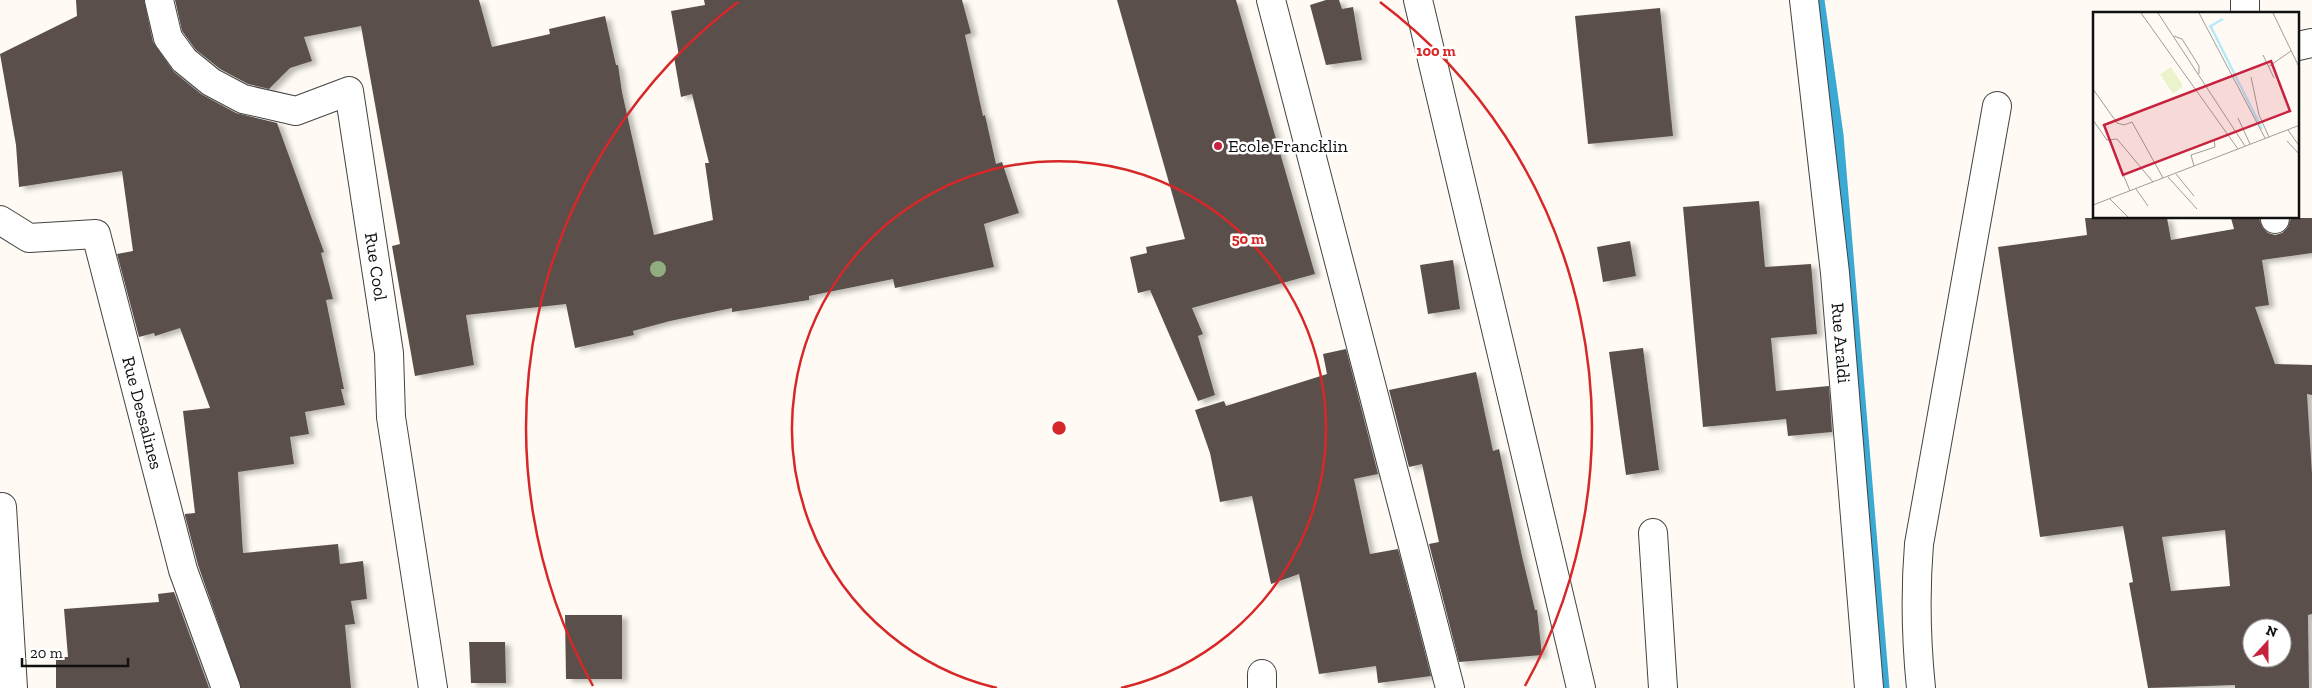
<svg xmlns="http://www.w3.org/2000/svg" width="2312" height="688" font-family="'Zilla Slab',serif">
<style>
.lines{fill:none;stroke-linecap:round;stroke-linejoin:round}
.stream{stroke:#3aa9d3;stroke-width:11}
.building{fill:#5a504c;fill-rule:evenodd;filter:url(#shadow)}
.minor-casing{stroke:#434343;stroke-width:30}
.minor{stroke:#fff;stroke-width:28}
.tree{fill:#91ac7e}
.ring{fill:none;stroke:#d62828;stroke-width:2.5}
.poi-dot{fill:#c7223e;stroke:#fff;stroke-width:2}
.labels{text-anchor:middle;dominant-baseline:central;stroke-width:5;stroke-linejoin:round;paint-order:stroke}
.poi-label{font-size:18px;fill:#101010;stroke:#fff;text-anchor:start}
.street-label{font-size:18px;fill:#101010;stroke:#fff}
.inset-river{fill:none;stroke:#b6e8f9;stroke-width:2.5}
.inset-road{fill:none;stroke:#9f9d99;stroke-width:1}
.view{fill:#c7223e;fill-opacity:0.15;stroke:#c7223e;stroke-width:2.5}
.inset-edge{fill:none;stroke:#101010;stroke-width:2.5}
.centre{fill:#d62828;stroke:#fff;stroke-width:2.5}
.ring-label{font-size:15px;text-anchor:middle;font-weight:bold;fill:#d62828;stroke:#fff;stroke-width:5;stroke-linejoin:round;paint-order:stroke}
</style>
<defs>
<filter id="shadow"><feDropShadow dx="5.5" dy="3" stdDeviation="2.5" flood-color="#0004"/></filter>
</defs>
<rect width="100%" height="100%" fill="#fffbf4"/>
<g class="lines">
<path class="stream" d="M1819,0L1838,135L1884,688"/>
</g>
<g class="building">
<path d="M76,0H144L153,42L174,72L201,94L236,113L277,123L324,252L321,253L333,299L326,300L344,389H341L345,405L305,412L309,434L290,437L294,464L238,472L243,553L338,544L340,564L363,561L367,599L351,601L355,624L345,625L351,688H241L198,565L185,516V514L195,513L183,411L210,408L180,328L155,336L154,333L139,337L117,254L133,251L122,171L19,187L16,145L0,54L77,16Z"/>
<path d="M175,0H479L492,47L550,34L549,29L605,16L616,65H618L622,92L654,235L713,220L705,163H709L692,94L681,97L674,57L679,56L671,11L705,5L704,0H962L971,33L965,35L983,116L985,115L996,164L1002,162L1019,213L984,224L994,267L895,288L893,279L809,296V300L732,312V308L670,321L633,331L634,335L575,348L566,304L466,315L474,365L415,376L392,246L400,244L361,26L304,37L312,61L290,68L269,89L248,84L220,69L195,49L182,31Z"/>
<path d="M1117,0H1236L1315,274L1192,308L1203,334L1198,336L1215,395L1198,401L1150,290L1138,293L1130,257L1147,253L1146,247L1185,239Z"/>
<path d="M1326,0H1339L1342,9L1353,7L1362,60L1326,65L1310,5Z"/>
<path d="M1660,8L1673,136L1588,144L1575,16Z"/>
<path d="M1759,201L1765,267L1811,264L1817,334L1771,338L1776,391L1829,386L1832,432L1788,436L1786,419L1703,427L1683,207Z"/>
<path d="M2085,218H2167L2171,240L2234,229L2231,218H2259L2262,227L2268,233L2275,235L2282,233L2288,227L2291,218H2312V253L2262,260L2269,305L2255,307L2275,364L2312,365V395L2307,394L2312,474V614L2308,615L2309,688H2235V685L2148,688L2129,583L2133,582L2123,526L2040,537L1998,247L2087,235ZM2225,530L2230,586L2171,591L2162,537ZM2252,628H2282V658H2252Z"/>
<path d="M1630,241L1636,276L1603,282L1597,247Z"/>
<path d="M1453,260L1460,309L1428,314L1420,265Z"/>
<path d="M1643,348L1659,470L1626,475L1609,352Z"/>
<path d="M1346,349L1378,474L1354,479L1370,554L1398,549L1431,676L1378,683L1376,666L1319,674L1299,574L1271,584L1252,496L1220,502L1210,453L1195,410L1224,401L1226,406L1327,374L1323,354Z"/>
<path d="M1476,372L1493,451L1499,449L1522,556L1535,610H1537L1542,655L1459,662L1429,544L1439,542L1422,464L1409,467L1389,390Z"/>
<path d="M174,592L209,688H56V657H68L64,609L159,602L158,594Z"/>
<path d="M565,615H622V679H566Z"/>
<path d="M469,642H505L506,683H471Z"/>
</g>
<g class="lines">
<defs>
<g id="minor">
<path id="s1" d="M159,0L168,38L184,60L211,82L243,99L296,111L349,91L389,353L391,417L433,688"/>
<path d="M1271,0L1450,688"/>
<path d="M1418,0L1581,688"/>
<path id="s2" d="M1804,0L1835,273L1869,688"/>
<path d="M2245,0V14"/>
<path d="M2298,46L2312,43"/>
<path d="M2275,218V219"/>
<path id="s3" d="M0,220L29,238L96,234L183,570L226,688"/>
<path d="M2,507L13,688"/>
<path d="M1653,533L1663,688"/>
<path d="M1262,688V674"/>
<path d="M1921,688C1916,639 1915,593 1919,544L1997,106"/>
</g>
</defs>
<use href="#minor" class="minor-casing"/>
<use href="#minor" class="minor"/>
</g>
<circle class="tree" cx="658" cy="269" r="8"/>
<g class="ring">
<path d="M997 688A267 267 0 1 1 1121 688"/>
<path d="M593 686A533 533 0 0 1 738 2M1380 2A533 533 0 0 1 1525 686"/>
</g>
<circle class="poi-dot" cx="1218" cy="146" r="5"/>
<g class="labels">
<g class="poi-label">
<text x="1228" y="146">Ecole Francklin</text>
</g>
<g class="street-label">
<text stroke="none"><textPath href="#s1" startOffset="426">Rue Cool</textPath></text>
<text stroke="none"><textPath href="#s2" startOffset="345">Rue Araldi</textPath></text>
<text stroke="none"><textPath href="#s3" startOffset="286">Rue Dessalines</textPath></text>
</g>
</g>
<g transform="translate(2093 12)">
<rect width="206" height="206" fill="#fffbf4"/>
<path d="M78,55L89,72V75L80,82L67,62Z" fill="#ebf3cd"/>
<path class="inset-river" d="M116,15L130,7M118,15L169,117"/>
<path class="inset-road" d="M48,1L145,137M65,1L152,134M106,1L172,126M180,1L207,57M81,24L89,27L106,54V62M170,43L181,66M175,55L198,39M158,65L166,103L176,125M0,77L24,111L31,113L39,110L70,166M145,106L157,132M0,108L14,128L24,127L60,170M195,118L207,135M194,129L207,143M25,150L37,179M101,154L98,143L122,135L121,127M83,162L101,184M75,165L104,197M43,177L55,194M17,187L36,206M0,193L207,113"/>
<path class="view" d="M178,49L197,99L30,163L11,113Z"/>
<rect width="206" height="206" class="inset-edge"/>
</g>
<circle cx="1059" cy="428" r="8" class="centre"/>
<g class="ring-label">
<text x="1436" y="56">100 m</text>
<text x="1248" y="244">50 m</text>
</g>
<g transform="translate(2267 643) rotate(21)"><circle r="24" fill="#ffffff" stroke="#9f9f9f"/>
<path d="M0-4L9 19L0 12L-9 19Z" fill="#c7223e"/>
<text y="-8" font-size="14" font-weight="bold" text-anchor="middle" fill="#101010">N</text>
</g>
<path d="M22 658v8h106v-8" fill="none" stroke="#101010" stroke-width="2.5"/>
<text x="30" y="658" font-size="15" fill="#101010" stroke="#ffffff" stroke-width="4" paint-order="stroke">20 m</text>
</svg>
